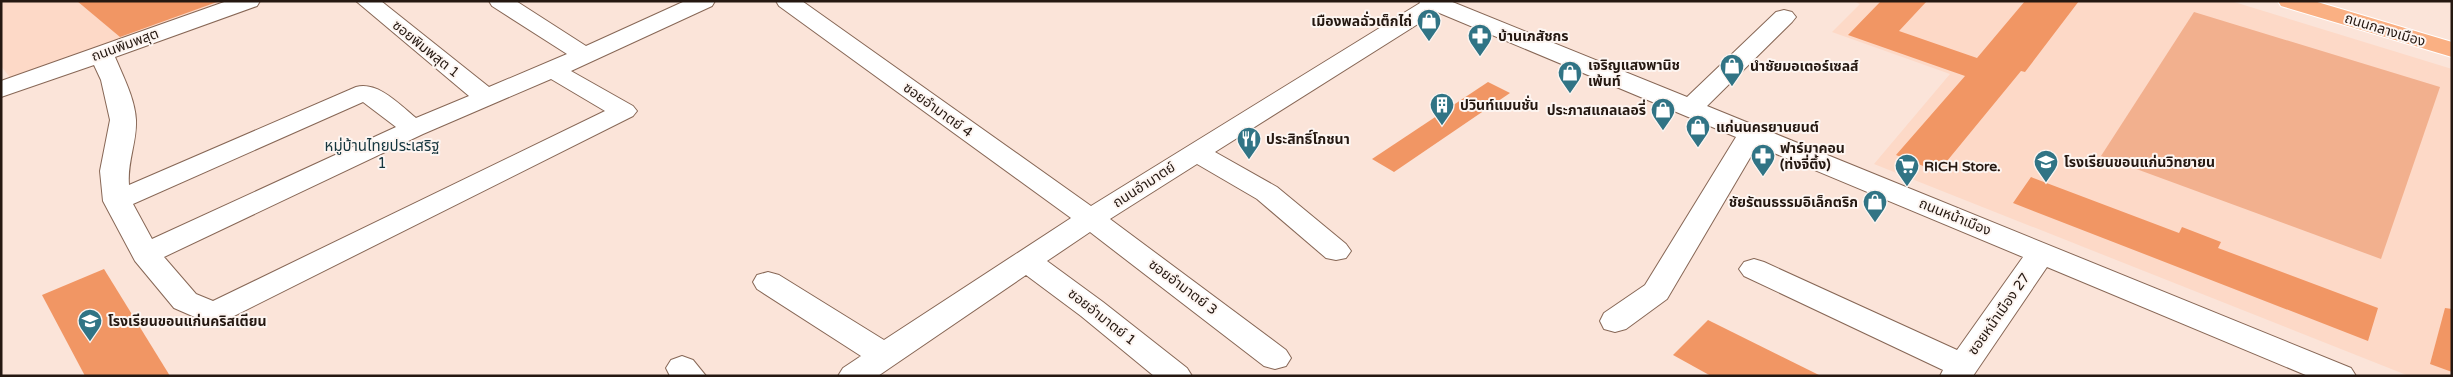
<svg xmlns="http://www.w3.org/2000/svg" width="2453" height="377" font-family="'Varela Round','Noto Sans Thai',sans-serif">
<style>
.built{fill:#fdd9c7}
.green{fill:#f2b08e}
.building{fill:#f19664}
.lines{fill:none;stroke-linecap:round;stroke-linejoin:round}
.minor-casing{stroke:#876756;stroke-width:2}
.major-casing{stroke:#fff;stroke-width:2}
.minor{fill:#fff;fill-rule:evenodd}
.major{fill:#fab083;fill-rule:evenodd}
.labels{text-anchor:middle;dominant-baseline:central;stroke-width:4;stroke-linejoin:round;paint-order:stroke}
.poi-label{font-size:14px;font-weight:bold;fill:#251811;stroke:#fdf5f1;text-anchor:start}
.street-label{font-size:14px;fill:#251811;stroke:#fdf5f1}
.neighbourhood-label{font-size:15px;fill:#16363e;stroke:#fdf5f1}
</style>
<rect width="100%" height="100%" fill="#fbe4d9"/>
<g class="built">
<path d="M1,1H249L15,84L1,66Z"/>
<path d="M1853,1H2231L2452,69V376H2409L1874,164L1950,74L1832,32L1860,4Z"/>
</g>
<path class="green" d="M2194,12L2440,87L2381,259L2101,156Z"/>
<g class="building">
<path d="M77,1H217V2L120,37Z"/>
<path d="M1881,1H1927L1899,31L1977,58L2025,1H2079L2025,72L2021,71L1938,172L1896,155L1965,76L1848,35Z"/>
<path d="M1488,82L1510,93L1394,172L1372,159Z"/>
<path d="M2031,177L2179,233L2182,227L2221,242L2218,248L2378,308L2368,341L2013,203Z"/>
<path d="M104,269L170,376H85L42,295Z"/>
<path d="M2445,308L2452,309V372L2430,364Z"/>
<path d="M1708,320L1821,376H1711L1673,355Z"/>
</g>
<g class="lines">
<defs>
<g id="minor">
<path d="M227,1H260L257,6L115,57C123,76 135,99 136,120C137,142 127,162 129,185L356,87C378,81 400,105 416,118L469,96L356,1H381L489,87L567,54L492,6L489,1H516L586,46L685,1H715L712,6L571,71L633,106L637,111L633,116L224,321L213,325L174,308L135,261L103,201L100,171L110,120L101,80L94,65L1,97V81ZM551,79L605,111L213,301L196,294L164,257L423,134ZM363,102L396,127L152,239L133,204Z"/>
<path d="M776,1H802L1091,206L1420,3L1419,1H1450L1687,97L1776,12L1784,10L1792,12L1796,17L1792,22L1707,106L2351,368L2356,376H2308L2047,267L1973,376H1940L1943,370L1744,276L1739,269L1744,262L1754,259L1764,262L1957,350L2023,257L1757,146L1667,299L1626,329L1615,332L1604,329L1600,321L1604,313L1645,285L1736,137L1437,12L1215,152L1277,187L1346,244L1351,251L1346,258L1336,260L1326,258L1257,199L1197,164L1110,219L1286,350L1291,358L1286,366L1275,369L1264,366L1090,232L1047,261L1103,302L1187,368L1192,376H1154L1081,316L1026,275L878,376H838L843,368L861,356L757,289L753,282L757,275L768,272L779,275L884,340L1071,218L779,6Z"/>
<path d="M682,356L693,360L706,376H670L666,368L671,360Z"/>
</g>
<path id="major" d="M2278,1H2314L2452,42V57L2281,6Z"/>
</defs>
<use href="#minor" class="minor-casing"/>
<use href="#major" class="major-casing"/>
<use href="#minor" class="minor"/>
<use href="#major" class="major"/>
</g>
<defs>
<symbol id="shop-pin" viewBox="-11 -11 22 30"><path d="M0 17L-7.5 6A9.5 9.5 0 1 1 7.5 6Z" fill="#317485" stroke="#fdf5f1"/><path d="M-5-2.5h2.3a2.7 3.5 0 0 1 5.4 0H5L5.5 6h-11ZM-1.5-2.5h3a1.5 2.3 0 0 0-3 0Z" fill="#fff"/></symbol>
<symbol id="pharmacy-pin" viewBox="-11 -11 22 30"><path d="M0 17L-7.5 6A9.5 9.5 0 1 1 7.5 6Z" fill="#317485" stroke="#fdf5f1"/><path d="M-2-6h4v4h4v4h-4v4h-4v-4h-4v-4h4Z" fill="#fff"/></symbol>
<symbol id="building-pin" viewBox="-11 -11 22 30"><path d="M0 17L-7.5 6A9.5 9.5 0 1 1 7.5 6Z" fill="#317485" stroke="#fdf5f1"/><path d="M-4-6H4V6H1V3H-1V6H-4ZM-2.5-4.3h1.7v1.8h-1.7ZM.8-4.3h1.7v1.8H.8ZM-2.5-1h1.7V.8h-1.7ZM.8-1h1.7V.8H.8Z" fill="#fff"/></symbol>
<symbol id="restaurant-pin" viewBox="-11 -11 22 30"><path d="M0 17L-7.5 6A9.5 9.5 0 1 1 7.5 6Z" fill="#317485" stroke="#fdf5f1"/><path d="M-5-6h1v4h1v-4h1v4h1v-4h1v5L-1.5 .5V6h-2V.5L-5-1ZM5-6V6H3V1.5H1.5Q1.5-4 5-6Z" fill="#fff"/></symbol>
<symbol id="school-pin" viewBox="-11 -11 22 30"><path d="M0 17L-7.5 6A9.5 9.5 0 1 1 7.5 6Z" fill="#317485" stroke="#fdf5f1"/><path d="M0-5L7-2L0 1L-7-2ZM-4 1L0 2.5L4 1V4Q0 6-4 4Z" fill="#fff"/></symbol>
<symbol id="supermarket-pin" viewBox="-11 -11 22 30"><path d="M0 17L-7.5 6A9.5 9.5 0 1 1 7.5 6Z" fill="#317485" stroke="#fdf5f1"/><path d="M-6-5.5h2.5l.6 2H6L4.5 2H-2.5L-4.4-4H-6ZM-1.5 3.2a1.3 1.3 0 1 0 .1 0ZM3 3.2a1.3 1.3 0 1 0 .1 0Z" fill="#fff"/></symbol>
</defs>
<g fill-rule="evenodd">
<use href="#shop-pin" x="1415" y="7" width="28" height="38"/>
<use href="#pharmacy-pin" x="1466" y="22" width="28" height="38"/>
<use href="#shop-pin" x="1718" y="52" width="28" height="38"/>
<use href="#shop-pin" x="1556" y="59" width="28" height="38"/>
<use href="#building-pin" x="1428" y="91" width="28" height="38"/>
<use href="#shop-pin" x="1649" y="96" width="28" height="38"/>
<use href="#shop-pin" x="1684" y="113" width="28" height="38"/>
<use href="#restaurant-pin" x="1235" y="125" width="28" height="38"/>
<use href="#pharmacy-pin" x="1749" y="142" width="28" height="38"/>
<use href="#school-pin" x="2032" y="148" width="28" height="38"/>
<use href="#supermarket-pin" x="1893" y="152" width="28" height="38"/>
<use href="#shop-pin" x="1861" y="188" width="28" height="38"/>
<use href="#school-pin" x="76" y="307" width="28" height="38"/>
</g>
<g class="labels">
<g class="poi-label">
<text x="1412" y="21" text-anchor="end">เมืองพลฉั่วเต็กไถ่</text>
<text x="1498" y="36">บ้านเภสัชกร</text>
<text x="1588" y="65">เจริญแสงพานิช<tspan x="1588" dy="16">เพ้นท์</tspan></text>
<text x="1750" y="66">นำชัยมอเตอร์เซลส์</text>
<text x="1460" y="105">ปวินท์แมนชั่น</text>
<text x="1646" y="110" text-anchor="end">ประภาสแกลเลอรี่</text>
<text x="1716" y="127">แก่นนครยานยนต์</text>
<text x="1266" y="139">ประสิทธิ์โภชนา</text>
<text x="1780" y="148">ฟาร์มาคอน<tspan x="1780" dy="16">(ท่งจี่ตึ้ง)</tspan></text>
<text x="2064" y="162">โรงเรียนขอนแก่นวิทยายน</text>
<text x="1924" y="166">RICH Store.</text>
<text x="1858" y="202" text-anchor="end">ชัยรัตนธรรมอิเล็กตริก</text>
<text x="108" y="321">โรงเรียนขอนแก่นคริสเตียน</text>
</g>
<g class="street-label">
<text transform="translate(2385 30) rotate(17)">ถนนกลางเมือง</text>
<text transform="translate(125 45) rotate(-20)">ถนนพิมพสุต</text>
<text transform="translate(426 49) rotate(39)">ซอยพิมพสุต 1</text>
<text transform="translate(938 110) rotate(36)">ซอยอำมาตย์ 4</text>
<text transform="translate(1144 185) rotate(-33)">ถนนอำมาตย์</text>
<text transform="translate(1955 217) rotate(22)">ถนนหน้าเมือง</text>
<text transform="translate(1183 287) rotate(37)">ซอยอำมาตย์ 3</text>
<text transform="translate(1999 314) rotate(-55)">ซอยหน้าเมือง 27</text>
<text transform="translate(1102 317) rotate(38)">ซอยอำมาตย์ 1</text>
</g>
<g class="neighbourhood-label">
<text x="382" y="146">หมู่บ้านไทยประเสริฐ<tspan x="382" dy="17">1</tspan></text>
</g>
</g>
<rect width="2453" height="377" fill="none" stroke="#251811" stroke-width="5"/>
</svg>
